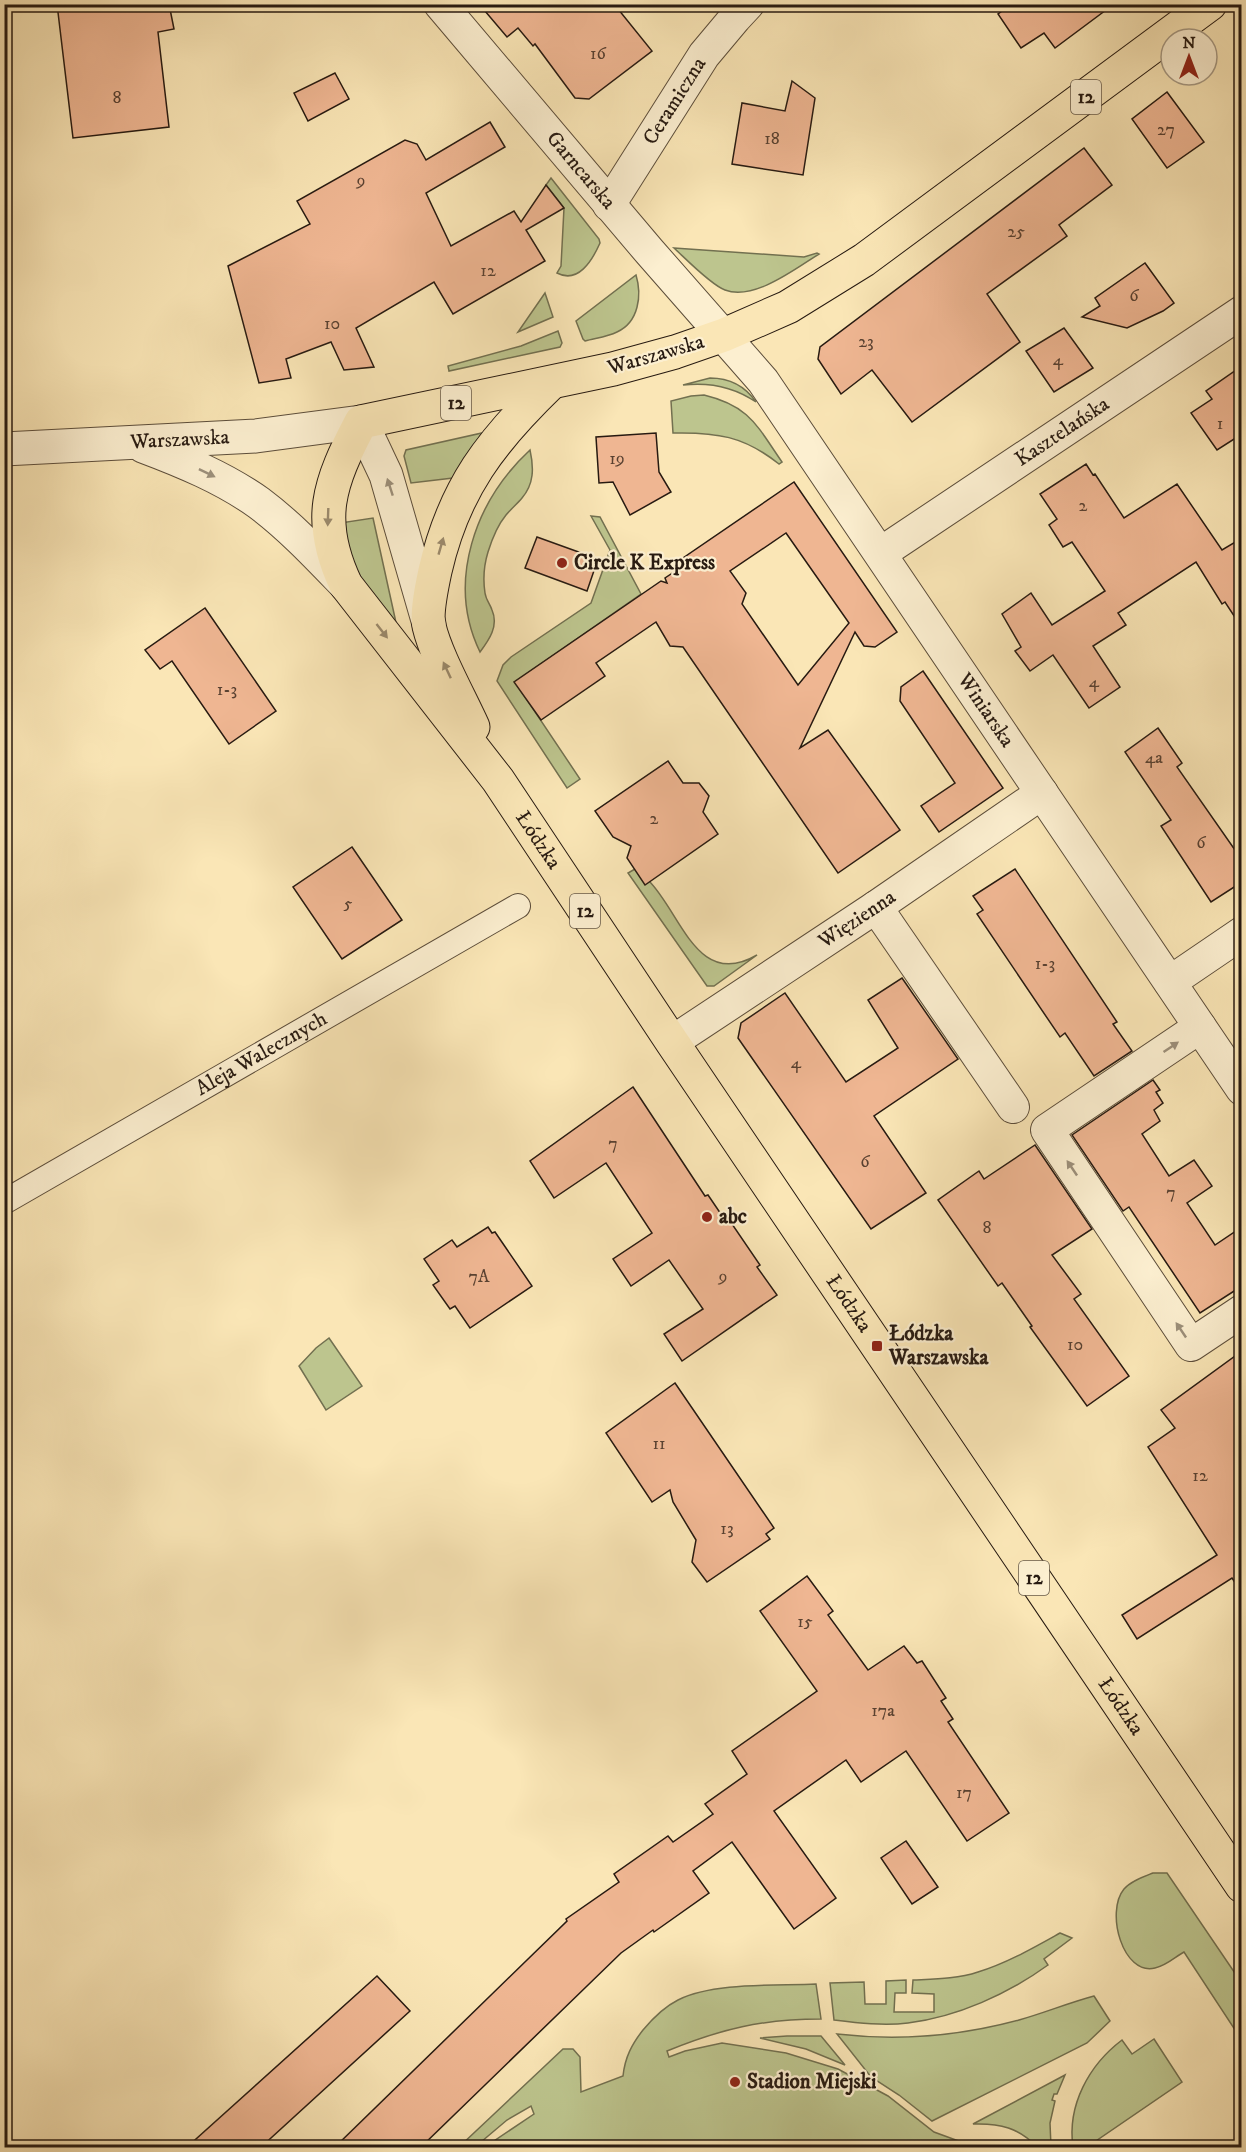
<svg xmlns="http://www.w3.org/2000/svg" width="1246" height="2152" font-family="'IM FELL DW Pica',serif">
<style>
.green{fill:#bdc58e;stroke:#727050;stroke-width:1.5}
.building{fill:#efb692;stroke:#271a11;stroke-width:1.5;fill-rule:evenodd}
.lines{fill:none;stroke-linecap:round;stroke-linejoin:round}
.pedestrian-casing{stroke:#5c4d3a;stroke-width:26}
.minor-casing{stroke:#5c4d3a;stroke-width:34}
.tertiary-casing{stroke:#5c4d3a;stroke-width:35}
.primary-casing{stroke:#271a11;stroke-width:35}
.pedestrian{stroke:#fcefd0;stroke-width:24}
.minor{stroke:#fcefd0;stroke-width:32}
.tertiary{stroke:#fcefd0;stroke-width:33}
.primary{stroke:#fae6b6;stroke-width:33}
.oneway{fill:#9c8f7a}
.oneway2{fill:#9b8a6c}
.poi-dot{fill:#8f2418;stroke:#fcefd0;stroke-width:2}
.labels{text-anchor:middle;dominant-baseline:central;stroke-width:4.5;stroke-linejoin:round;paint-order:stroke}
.number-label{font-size:18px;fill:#594131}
.shield{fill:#fcefd0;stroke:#675a4a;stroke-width:1.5}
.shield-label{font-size:20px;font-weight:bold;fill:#271a11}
.street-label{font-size:21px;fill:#271a11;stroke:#fcefd0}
.poi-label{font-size:21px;font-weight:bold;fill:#271a11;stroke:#fcefd0;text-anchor:start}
</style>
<rect width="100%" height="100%" fill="#fae6b6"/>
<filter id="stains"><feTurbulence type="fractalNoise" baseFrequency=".00333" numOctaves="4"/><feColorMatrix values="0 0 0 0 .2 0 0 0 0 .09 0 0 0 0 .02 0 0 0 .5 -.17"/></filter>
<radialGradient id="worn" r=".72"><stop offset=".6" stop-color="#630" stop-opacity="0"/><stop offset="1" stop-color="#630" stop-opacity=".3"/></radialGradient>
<g class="green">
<path d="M551,178L599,239L600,243C592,261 578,284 557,273L561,266L564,208L546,185Z"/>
<path d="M674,248L804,257L817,253L819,254C795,269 754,301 725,290C711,285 686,259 674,248Z"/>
<path d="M636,275C642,295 639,322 617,332C607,337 596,338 585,341L583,339L576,321Z"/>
<path d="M545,293L553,317L518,332Z"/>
<path d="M558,331L562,343L560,347L449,371L448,366L521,346Z"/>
<path d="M710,378C730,378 745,386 756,402C734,387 709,382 683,385Z"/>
<path d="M704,395C750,406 757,426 782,462L779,464C744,436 716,432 673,433L671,401L691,396Z"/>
<path d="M482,433L453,478L411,483L404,456L406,450Z"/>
<path d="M530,450C534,468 534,484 522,498C517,504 511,509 506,515C497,526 492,539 488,552C484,565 483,580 485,593C486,600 490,604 492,610C499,626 489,640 480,652C446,582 475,501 530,450Z"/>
<path d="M591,516L600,517L641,594L515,682L580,779L567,788L497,681L503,665L511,657L591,603L610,550Z"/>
<path d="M373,518L395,618L396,623L361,578L350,560L340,523Z"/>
<path d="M635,869C639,873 645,876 649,881C681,913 697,990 757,955L714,986H707L628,873Z"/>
<path d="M329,1338L362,1386L326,1410L299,1366L316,1348Z"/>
<path d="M1153,1873H1167L1241,1982V2039L1184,1952C1175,1957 1166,1966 1155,1968C1123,1976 1105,1912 1124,1889C1131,1881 1143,1877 1153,1873Z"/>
<path d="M1060,1933L1072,1938L1044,1959L1048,1965C1008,1994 957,2017 908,2023C884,2026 858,2023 834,2020L830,1983L864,1982L865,2004H886V1981L906,1980V1993H895L894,2012H934V1994L912,1993L913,1980C935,1979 957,1979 978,1972C1007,1963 1033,1948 1060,1933Z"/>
<path d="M816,1984L821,2019C762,2019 721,2029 667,2051L669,2057L685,2051L722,2043L786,2053L838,2069L888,2096L934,2132L975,2147H485L534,2114L531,2106L507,2120L475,2147H459L563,2049H573L580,2057L581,2092L623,2076C625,2057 632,2044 643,2030C653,2018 664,2007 678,2000C714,1982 777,1986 816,1984Z"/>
<path d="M1094,1996L1110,2021L1087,2043L932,2121L899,2095L871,2077L837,2034C898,2041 960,2036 1019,2020C1044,2013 1068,2003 1094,1996Z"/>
<path d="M787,2036H821L845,2065L806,2049L760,2038Z"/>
<path d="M1154,2039L1182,2082L1087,2147H1073C1067,2105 1089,2065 1122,2040L1132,2054Z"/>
<path d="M1065,2075L1057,2094H1054L1052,2100L1055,2101L1050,2123L1051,2147H1037C1019,2128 1000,2123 973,2124Z"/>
</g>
<g class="building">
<path d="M57,4H169L174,29L158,32L169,127L73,138Z"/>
<path d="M479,4H614L652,51L589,99L575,98L535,44L533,46L518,28L507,37Z"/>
<path d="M1012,4H1114L1055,48L1044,33L1021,48L998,14Z"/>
<path d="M335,73L349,99L308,121L294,93Z"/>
<path d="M792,81L815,98L803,175L732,164L742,103L785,111Z"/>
<path d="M1167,92L1204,142L1167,168L1132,119Z"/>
<path d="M490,122L505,147L426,193L451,246L514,211L521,222L546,185L564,208L526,230L545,261L453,314L434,282L356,328L374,367L344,370L331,342L286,359L291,378L259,383L228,266L310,224L297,201L405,140L417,144L426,160Z"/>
<path d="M1084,148L1112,185L1059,225L1067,236L987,294L1020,342L912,422L872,370L841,394L818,359L820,347Z"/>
<path d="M1145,263L1174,303L1163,311L1127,328L1082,317L1100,306L1095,298Z"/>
<path d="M1064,328L1093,368L1054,392L1026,351Z"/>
<path d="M1242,366V434L1217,450L1191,413L1212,399L1206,391Z"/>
<path d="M656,433L659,472L671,492L630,515L613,482L599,483L596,437Z"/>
<path d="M1086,464L1093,475L1095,474L1124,518L1177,484L1222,550L1242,538V628L1225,602L1222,604L1196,562L1118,613L1126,625L1093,646L1120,687L1089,708L1053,655L1030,671L1015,651L1021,647L1002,614L1031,593L1052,625L1105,591L1072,542L1063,547L1049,525L1057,519L1040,494Z"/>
<path d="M794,482L897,632L875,647L864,646L855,632L800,748L828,730L900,830L838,873L683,647L670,646L656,622L596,663L605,676L541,720L514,682L661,581L667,583L665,578L686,564L683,558ZM786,533L849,623L798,685L742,604L746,593L730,571Z"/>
<path d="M537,537L598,559L587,591L525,568Z"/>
<path d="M205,608L276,711L229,744L172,661L160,669L145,650Z"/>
<path d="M923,671L1003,788L939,832L921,806L955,783L900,701L901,687Z"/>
<path d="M1158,728L1182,763L1177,767L1242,860V882L1211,902L1161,826L1171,820L1125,752Z"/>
<path d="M668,761L683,783H699L709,796L703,812L718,834L645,885L627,858L631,846L613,837L595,811Z"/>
<path d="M352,847L402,920L342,959L293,887Z"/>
<path d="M1015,869L1117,1022L1113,1024L1132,1051L1094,1076L1065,1033L1060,1037L977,914L983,910L973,896Z"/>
<path d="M902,978L958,1059L874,1116L926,1193L871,1229L738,1038L741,1023L785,993L846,1082L898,1048L868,1000Z"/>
<path d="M1153,1080L1160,1090L1156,1092L1163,1103L1154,1110L1160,1121L1142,1134L1169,1176L1194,1160L1212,1186L1187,1203L1215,1245L1242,1227V1286L1200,1313L1129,1207L1123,1211L1072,1135Z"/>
<path d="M633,1087L705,1196L708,1195L727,1223L730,1221L760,1265L757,1267L777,1295L682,1361L664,1334L703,1309L669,1260L631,1286L613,1259L652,1233L606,1163L554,1198L530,1161Z"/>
<path d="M1035,1145L1092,1229L1052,1255L1081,1294L1074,1299L1129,1376L1087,1406L1030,1327L1032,1326L1002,1283L998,1286L938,1200L979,1171L984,1179Z"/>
<path d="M488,1227L492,1233L495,1232L532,1286L470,1328L455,1306L450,1309L433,1285L439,1281L424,1259L452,1240L457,1247Z"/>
<path d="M1242,1351V1593L1232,1578L1137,1639L1122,1615L1217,1555L1148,1447L1175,1428L1161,1410Z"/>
<path d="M675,1383L774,1528L766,1534L770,1539L707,1582L692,1562L696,1540L673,1502L670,1490L652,1502L606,1433Z"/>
<path d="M807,1576L833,1611L828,1615L868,1670L904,1646L917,1663L922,1661L946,1698L941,1701L953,1719L948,1722L1009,1813L967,1841L906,1751L861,1782L846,1760L774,1811L836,1898L794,1929L732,1842L693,1871L709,1893L654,1932L653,1930L621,1953L420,2148H334L567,1921L566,1919L619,1882L614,1874L668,1836L673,1842L713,1814L705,1804L747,1774L732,1751L817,1691L760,1611Z"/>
<path d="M906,1841L938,1887L912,1904L881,1858Z"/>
<path d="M377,1976L410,2011L260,2148H186Z"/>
</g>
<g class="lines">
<defs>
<g id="pedestrian">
<path id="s1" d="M4,1202L518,906"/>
</g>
<g id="minor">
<path id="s2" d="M440,4L649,251L763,381L1242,1089"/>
<path id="s3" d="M609,205L704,55L735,18L748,4"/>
<path id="s4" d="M881,553L1242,312"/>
<path d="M876,907L1013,1107"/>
<path d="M1170,982L1242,933"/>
<path d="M1200,1027L1047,1130L1191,1345L1242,1311"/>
<path id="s5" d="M672,1042L876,907L1042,793"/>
</g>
<g id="tertiary">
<path d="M143,446C183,461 224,478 259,503C291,527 318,556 346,585"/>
<path id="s6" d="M4,449L256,436L361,422L386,475L429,624"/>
</g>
<g id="primary">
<path id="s7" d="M1210,4L864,260L788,307L724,335L675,352L613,369L361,422C329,483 315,520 346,585L498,780L672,1042L1242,1886"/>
<path d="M473,727C460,698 436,656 429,626C426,613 432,585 435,571C454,488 491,441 551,383"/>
</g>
</defs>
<use href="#pedestrian" class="pedestrian-casing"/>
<use href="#minor" class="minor-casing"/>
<use href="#tertiary" class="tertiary-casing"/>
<use href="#primary" class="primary-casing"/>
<use href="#pedestrian" class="pedestrian"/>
<use href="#minor" class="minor"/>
<use href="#tertiary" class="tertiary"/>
<use href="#primary" class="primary"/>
</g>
<defs><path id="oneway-solid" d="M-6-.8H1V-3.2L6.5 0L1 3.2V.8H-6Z" transform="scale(1.5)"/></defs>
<g class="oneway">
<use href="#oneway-solid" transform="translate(207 473) rotate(26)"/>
<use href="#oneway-solid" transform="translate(390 487) rotate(-108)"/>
<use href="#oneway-solid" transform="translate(1171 1047) rotate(-34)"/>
<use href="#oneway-solid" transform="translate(1072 1168) rotate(-124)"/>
<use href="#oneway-solid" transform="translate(1181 1330) rotate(-124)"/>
</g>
<g class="oneway2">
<use href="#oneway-solid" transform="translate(328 517) rotate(92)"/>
<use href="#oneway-solid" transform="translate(441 546) rotate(-74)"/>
<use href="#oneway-solid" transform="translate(382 631) rotate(52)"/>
<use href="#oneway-solid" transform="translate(447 670) rotate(-115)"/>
</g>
<g class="poi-dot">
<circle cx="562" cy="563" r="6"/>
<circle cx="707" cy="1217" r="6"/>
<rect x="871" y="1340" width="12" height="12" rx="3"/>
<circle cx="735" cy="2082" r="6"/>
</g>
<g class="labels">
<g class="number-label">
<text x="598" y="54">16</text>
<text x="117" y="98">8</text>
<text x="1166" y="130">27</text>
<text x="772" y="139">18</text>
<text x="361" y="181">9</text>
<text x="1016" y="232">25</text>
<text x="488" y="271">12</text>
<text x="1134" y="296">6</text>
<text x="332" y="324">10</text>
<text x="866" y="342">23</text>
<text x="1058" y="360">4</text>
<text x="1220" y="424">1</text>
<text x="617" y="459">19</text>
<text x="1083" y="506">2</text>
<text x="1094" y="682">4</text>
<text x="227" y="690">1-3</text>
<text x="1154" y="758">4a</text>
<text x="654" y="819">2</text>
<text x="1201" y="843">6</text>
<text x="348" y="904">5</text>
<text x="1045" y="964">1-3</text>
<text x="796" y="1063">4</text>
<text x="613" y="1144">7</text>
<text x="865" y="1162">6</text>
<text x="1171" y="1193">7</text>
<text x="987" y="1228">8</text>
<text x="479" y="1277">7A</text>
<text x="723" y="1277">9</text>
<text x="1075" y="1345">10</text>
<text x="659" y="1444">11</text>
<text x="1200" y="1476">12</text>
<text x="727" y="1529">13</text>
<text x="805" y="1622">15</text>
<text x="883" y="1711">17a</text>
<text x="964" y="1793">17</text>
</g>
<g class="shield">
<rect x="1071" y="80" width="30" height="34" rx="4.5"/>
<rect x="441" y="386" width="30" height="34" rx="4.5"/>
<rect x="570" y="894" width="30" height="34" rx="4.5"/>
<rect x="1019" y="1561" width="30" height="34" rx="4.5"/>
</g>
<g class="shield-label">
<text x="1086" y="97">12</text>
<text x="456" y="403">12</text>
<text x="585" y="911">12</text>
<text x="1034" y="1578">12</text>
</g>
<g class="street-label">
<text stroke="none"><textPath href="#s3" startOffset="123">Ceramiczna</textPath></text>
<text stroke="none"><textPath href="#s2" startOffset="218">Garncarska</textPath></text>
<text transform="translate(656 355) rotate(-16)">Warszawska</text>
<text stroke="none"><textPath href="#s4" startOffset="218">Kasztelańska</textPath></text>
<text stroke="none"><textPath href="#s6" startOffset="176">Warszawska</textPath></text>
<text stroke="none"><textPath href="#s2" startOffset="894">Winiarska</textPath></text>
<text stroke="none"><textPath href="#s7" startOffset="1455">Łódzka</textPath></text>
<text stroke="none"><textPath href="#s5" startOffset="222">Więzienna</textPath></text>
<text stroke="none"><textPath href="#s1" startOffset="297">Aleja Walecznych</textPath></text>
<text stroke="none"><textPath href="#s7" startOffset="2013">Łódzka</textPath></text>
<text stroke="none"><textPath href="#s7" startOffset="2499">Łódzka</textPath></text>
</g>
<g class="poi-label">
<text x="574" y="563">Circle K Express</text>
<text x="719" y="1217">abc</text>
<text x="889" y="1334">Łódzka<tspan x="889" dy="24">Warszawska</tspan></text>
<text x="747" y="2082">Stadion Miejski</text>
</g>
</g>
<rect width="1246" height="2152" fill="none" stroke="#fae6b6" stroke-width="24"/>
<rect x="6" y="6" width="1234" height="2140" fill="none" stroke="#271a11" stroke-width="3"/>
<rect x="12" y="12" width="1222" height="2128" fill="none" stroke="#271a11" stroke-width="1.5"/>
<g transform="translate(1189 57)"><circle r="28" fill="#fcefd0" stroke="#a79a84" stroke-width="1.5"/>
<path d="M0-4.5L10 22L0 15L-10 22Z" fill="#8f2418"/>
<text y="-9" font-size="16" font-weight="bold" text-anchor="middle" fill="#271a11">N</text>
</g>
<rect width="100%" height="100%" filter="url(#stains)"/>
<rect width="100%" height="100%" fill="url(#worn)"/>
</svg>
